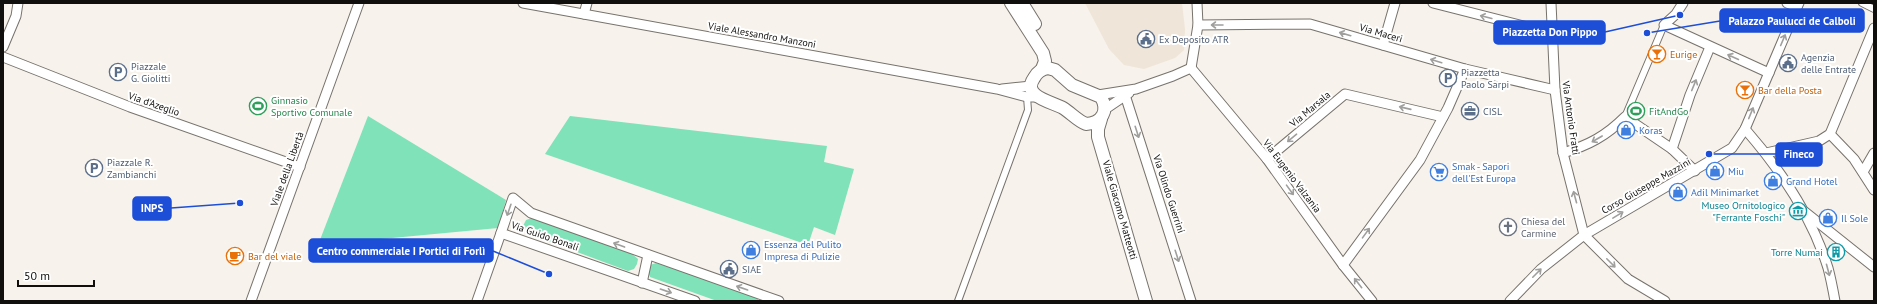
<svg xmlns="http://www.w3.org/2000/svg" width="1877" height="304" font-family="'PT Sans',sans-serif">
<style>
.built{fill:#efe6d9}
.green{fill:#7fe2b8}
.lines{fill:none;stroke-linecap:round;stroke-linejoin:round}
.pedestrian-casing{stroke:#77726c;stroke-width:8}
.minor-casing{stroke:#77726c;stroke-width:11}
.secondary-casing{stroke:#77726c;stroke-width:14}
.pedestrian{stroke:#fff;stroke-width:6}
.minor{stroke:#fff;stroke-width:9}
.secondary{stroke:#fff;stroke-width:12}
.oneway{stroke:#a09f9e}
.labels{text-anchor:middle;dominant-baseline:central;stroke-width:4;stroke-linejoin:round;paint-order:stroke}
.street-label{font-size:10px;fill:#110f0d;stroke:#fff}
.service-label{font-size:10px;fill:#4e5e75;stroke:#fff;text-anchor:start}
.food-label{font-size:10px;fill:#c56008;stroke:#fff;text-anchor:start}
.leisure-label{font-size:10px;fill:#27864d;stroke:#fff;text-anchor:start}
.shop-label{font-size:10px;fill:#366cbe;stroke:#fff;text-anchor:start}
.culture-label{font-size:10px;fill:#0d838f;stroke:#fff;text-anchor:end}
.worship-label{font-size:10px;fill:#5b616d;stroke:#fff;text-anchor:start}
.leader{fill:none;stroke:#1d4ed8;stroke-width:1.5}
.callout-dot{fill:#1d4ed8;stroke:#fff;stroke-width:1.5}
.callout{fill:#1d4ed8;stroke:#1d4ed8;stroke-width:1.5}
.callout-label{font-size:11px;text-anchor:middle;font-weight:bold;fill:#fff}
</style>
<rect width="100%" height="100%" fill="#f7f2eb"/>
<path class="built" d="M1085,3H1182L1185,29L1184,50L1175,58L1144,69L1124,65L1109,49Z"/>
<g class="green">
<path d="M368,116L506,200L498,228L318,245Z"/>
<path d="M570,116L827,146L824,162L854,169L835,235L814,227L808,245L545,154Z"/>
<path d="M532,218L632,254L638,259L637,264L634,269L628,271L526,233L523,226L526,220Z"/>
<path d="M656,263L756,296L759,301H717L650,277L648,271L650,265Z"/>
</g>
<g class="lines">
<defs>
<g id="pedestrian">
<path d="M1862,3L1874,9"/>
<path d="M1625,117L1664,25"/>
<path d="M958,301L1028,110L1027,97"/>
</g>
<g id="minor">
<path d="M523,3L997,89L1027,97H1037"/>
<path d="M1433,3L1551,33"/>
<path d="M1551,3L1555,90L1563,153L1584,235L1628,279L1665,301"/>
<path d="M1683,3L1676,14L1664,25L1769,73"/>
<path d="M1787,3L1797,7L1799,3"/>
<path d="M584,14L587,3"/>
<path d="M1198,25L1310,24L1465,69L1555,90"/>
<path d="M1383,45L1395,3"/>
<path d="M3,47L16,16L18,3"/>
<path d="M3,57L130,107L300,167"/>
<path d="M1191,68L1267,159L1343,265L1372,301"/>
<path d="M1191,68L1198,25L1197,3"/>
<path d="M1002,89L1031,86"/>
<path d="M1098,95L1136,89L1173,76L1191,68"/>
<path d="M1125,95L1191,301"/>
<path d="M1104,110L1129,93"/>
<path d="M1745,129C1780,169 1812,217 1828,268C1831,279 1833,290 1835,301"/>
<path d="M1830,134L1854,159L1874,190"/>
<path d="M1672,149L1690,95L1710,47"/>
<path d="M1563,153C1589,145 1606,136 1625,117L1672,149L1695,171"/>
<path d="M1766,153L1819,141L1830,134L1874,28"/>
<path d="M1267,159L1345,94L1443,117"/>
<path d="M1863,172L1874,153"/>
<path d="M1805,212L1874,267"/>
<path d="M1343,265L1420,160L1448,108L1465,69"/>
<path d="M642,283L648,255"/>
<path d="M251,301L359,3"/>
<path d="M477,301L501,233"/>
<path d="M695,301L501,233L513,198L531,213L779,301"/>
<path d="M1510,301L1541,269L1584,235L1732,148L1745,129L1797,7"/>
</g>
<g id="secondary">
<path d="M1011,3L1043,53L1045,61L1042,69"/>
<path d="M1022,3L1035,24"/>
<path d="M1048,68L1055,70L1072,85L1101,97C1109,111 1102,123 1086,124C1078,121 1071,113 1063,108C1053,102 1021,97 1034,78C1037,72 1041,69 1048,68Z"/>
<path d="M1101,119L1098,129V137L1146,301"/>
</g>
</defs>
<use href="#pedestrian" class="pedestrian-casing"/>
<use href="#minor" class="minor-casing"/>
<use href="#secondary" class="secondary-casing"/>
<use href="#pedestrian" class="pedestrian"/>
<use href="#minor" class="minor"/>
<use href="#secondary" class="secondary"/>
</g>
<defs><path id="oneway-shaft" d="M-6 0H5M1.5-3L5.5 0L1.5 3" fill="none" stroke-width="1.6" stroke-linecap="round" stroke-linejoin="round"/></defs>
<g class="oneway">
<use href="#oneway-shaft" transform="translate(1486 17) rotate(-166)"/>
<use href="#oneway-shaft" transform="translate(1217 25) rotate(180)"/>
<use href="#oneway-shaft" transform="translate(1345 34) rotate(-164)"/>
<use href="#oneway-shaft" transform="translate(1783 40) rotate(-67)"/>
<use href="#oneway-shaft" transform="translate(1733 57) rotate(-156)"/>
<use href="#oneway-shaft" transform="translate(1436 61) rotate(-163)"/>
<use href="#oneway-shaft" transform="translate(1694 85) rotate(-68)"/>
<use href="#oneway-shaft" transform="translate(1405 108) rotate(-167)"/>
<use href="#oneway-shaft" transform="translate(1751 113) rotate(-68)"/>
<use href="#oneway-shaft" transform="translate(1137 132) rotate(72)"/>
<use href="#oneway-shaft" transform="translate(1292 138) rotate(140)"/>
<use href="#oneway-shaft" transform="translate(1597 139) rotate(150)"/>
<use href="#oneway-shaft" transform="translate(1290 190) rotate(54)"/>
<use href="#oneway-shaft" transform="translate(1575 197) rotate(-105)"/>
<use href="#oneway-shaft" transform="translate(509 210) rotate(109)"/>
<use href="#oneway-shaft" transform="translate(1618 215) rotate(-31)"/>
<use href="#oneway-shaft" transform="translate(1366 233) rotate(-54)"/>
<use href="#oneway-shaft" transform="translate(619 245) rotate(-160)"/>
<use href="#oneway-shaft" transform="translate(1177 256) rotate(72)"/>
<use href="#oneway-shaft" transform="translate(1611 263) rotate(45)"/>
<use href="#oneway-shaft" transform="translate(1828 270) rotate(75)"/>
<use href="#oneway-shaft" transform="translate(1537 273) rotate(-45)"/>
<use href="#oneway-shaft" transform="translate(1358 283) rotate(-128)"/>
<use href="#oneway-shaft" transform="translate(742 288) rotate(-161)"/>
<use href="#oneway-shaft" transform="translate(666 291) rotate(19)"/>
</g>
<defs>
<symbol id="civic-ring" viewBox="-11 -11 22 22"><circle r="9.5" fill="#fff" stroke="#5c6f8a" stroke-width="1.5"/><path d="M-.6-6.5H3V-4.5H.6V-3L4-1V1h2V6H-6V1h2V-1L-.6-3ZM-1.2 2.5V6h2.4V2.5Z" fill="#5c6f8a"/></symbol>
<symbol id="bar-ring" viewBox="-11 -11 22 22"><circle r="9.5" fill="#fff" stroke="#e8710a" stroke-width="1.5"/><path d="M-6-5H6L.8 .8V4.5H3.5V6h-7V4.5H-.8V.8Z" fill="#e8710a"/></symbol>
<symbol id="parking-ring" viewBox="-11 -11 22 22"><circle r="9.5" fill="#fff" stroke="#5c6f8a" stroke-width="1.5"/><path d="M-3.5-5.5H1a3.5 3.5 0 0 1 0 7H-1V5.5H-3.5ZM-1-3.4V-.6H.8a1.4 1.4 0 0 0 0-2.8Z" fill="#5c6f8a"/></symbol>
<symbol id="stadium-ring" viewBox="-11 -11 22 22"><circle r="9.5" fill="#fff" stroke="#2e9e5b" stroke-width="1.5"/><path d="M0-5a6.5 5 0 1 0 0 10a6.5 5 0 1 0 0-10ZM-3.5-1.8h7v3.6h-7Z" fill="#2e9e5b"/></symbol>
<symbol id="office-ring" viewBox="-11 -11 22 22"><circle r="9.5" fill="#fff" stroke="#5c6f8a" stroke-width="1.5"/><path d="M-6-3h4V-5.5h4V-3h4V5H-6ZM-1-4.5V-3h2v-1.5ZM-6 0V1H6V0Z" fill="#5c6f8a"/></symbol>
<symbol id="shop-ring" viewBox="-11 -11 22 22"><circle r="9.5" fill="#fff" stroke="#3f7fe0" stroke-width="1.5"/><path d="M-5-2.5h2.3a2.7 3.5 0 0 1 5.4 0H5L5.5 6h-11ZM-1.5-2.5h3a1.5 2.3 0 0 0-3 0Z" fill="#3f7fe0"/></symbol>
<symbol id="supermarket-ring" viewBox="-11 -11 22 22"><circle r="9.5" fill="#fff" stroke="#3f7fe0" stroke-width="1.5"/><path d="M-6-5.5h2.5l.6 2H6L4.5 2H-2.5L-4.4-4H-6ZM-1.5 3.2a1.3 1.3 0 1 0 .1 0ZM3 3.2a1.3 1.3 0 1 0 .1 0Z" fill="#3f7fe0"/></symbol>
<symbol id="museum-ring" viewBox="-11 -11 22 22"><circle r="9.5" fill="#fff" stroke="#0f9aa8" stroke-width="1.5"/><path d="M0-6L6-3V-2H-6V-3ZM-5-1h2V3h-2ZM-1-1h2V3h-2ZM3-1h2V3H3ZM-6 4H6V6H-6Z" fill="#0f9aa8"/></symbol>
<symbol id="church-ring" viewBox="-11 -11 22 22"><circle r="9.5" fill="#fff" stroke="#6b7280" stroke-width="1.5"/><path d="M-1.2-6h2.4v3.5h3.3v2.4h-3.3V6h-2.4V-.1h-3.3v-2.4h3.3Z" fill="#6b7280"/></symbol>
<symbol id="building-ring" viewBox="-11 -11 22 22"><circle r="9.5" fill="#fff" stroke="#0f9aa8" stroke-width="1.5"/><path d="M-4-6H4V6H1V3H-1V6H-4ZM-2.5-4.3h1.7v1.8h-1.7ZM.8-4.3h1.7v1.8H.8ZM-2.5-1h1.7V.8h-1.7ZM.8-1h1.7V.8H.8Z" fill="#0f9aa8"/></symbol>
<symbol id="cafe-ring" viewBox="-11 -11 22 22"><circle r="9.5" fill="#fff" stroke="#e8710a" stroke-width="1.5"/><path d="M-5.5-4.5H6V0H3Q3 3.5 0 3.5H-2.5Q-5.5 3.5-5.5 0ZM3-3.2v2h1.7v-2ZM-6 4.5H4V6H-6Z" fill="#e8710a"/></symbol>
</defs>
<g fill-rule="evenodd">
<use href="#civic-ring" x="1136" y="29" width="20" height="20"/>
<use href="#bar-ring" x="1647" y="44" width="20" height="20"/>
<use href="#civic-ring" x="1778" y="53" width="20" height="20"/>
<use href="#parking-ring" x="108" y="62" width="20" height="20"/>
<use href="#parking-ring" x="1438" y="68" width="20" height="20"/>
<use href="#bar-ring" x="1735" y="80" width="20" height="20"/>
<use href="#stadium-ring" x="248" y="96" width="20" height="20"/>
<use href="#office-ring" x="1460" y="101" width="20" height="20"/>
<use href="#stadium-ring" x="1626" y="101" width="20" height="20"/>
<use href="#shop-ring" x="1616" y="120" width="20" height="20"/>
<use href="#parking-ring" x="84" y="158" width="20" height="20"/>
<use href="#shop-ring" x="1705" y="161" width="20" height="20"/>
<use href="#supermarket-ring" x="1429" y="162" width="20" height="20"/>
<use href="#shop-ring" x="1763" y="171" width="20" height="20"/>
<use href="#shop-ring" x="1668" y="182" width="20" height="20"/>
<use href="#museum-ring" x="1788" y="201" width="20" height="20"/>
<use href="#shop-ring" x="1818" y="208" width="20" height="20"/>
<use href="#church-ring" x="1498" y="217" width="20" height="20"/>
<use href="#shop-ring" x="741" y="240" width="20" height="20"/>
<use href="#building-ring" x="1826" y="242" width="20" height="20"/>
<use href="#cafe-ring" x="225" y="246" width="20" height="20"/>
<use href="#civic-ring" x="719" y="259" width="20" height="20"/>
</g>
<g class="labels">
<g class="street-label">
<text transform="translate(1381 33) rotate(16)">Via Maceri</text>
<text transform="translate(762 35) rotate(10)">Viale Alessandro Manzoni</text>
<text transform="translate(154 104) rotate(19)">Via d'Azeglio</text>
<text transform="translate(1310 109) rotate(-40)">Via Marsala</text>
<text transform="translate(1571 118) rotate(82)">Via Antonio Fratti</text>
<text transform="translate(287 169) rotate(-70)">Viale della Libertà</text>
<text transform="translate(1292 176) rotate(53)">Via Eugenio Valzania</text>
<text transform="translate(1646 186) rotate(-30)">Corso Giuseppe Mazzini</text>
<text transform="translate(1169 194) rotate(72)">Via Olindo Guerrini</text>
<text transform="translate(1120 210) rotate(74)">Viale Giacomo Matteotti</text>
<text transform="translate(545 236) rotate(19)">Via Guido Bonali</text>
</g>
<g class="service-label">
<text x="1159" y="39">Ex Deposito ATR</text>
<text x="1801" y="57">Agenzia<tspan x="1801" dy="12">delle Entrate</tspan></text>
<text x="131" y="66">Piazzale<tspan x="131" dy="12">G. Giolitti</tspan></text>
<text x="1461" y="72">Piazzetta<tspan x="1461" dy="12">Paolo Sarpi</tspan></text>
<text x="1483" y="111">CISL</text>
<text x="107" y="162">Piazzale R.<tspan x="107" dy="12">Zambianchi</tspan></text>
<text x="742" y="269">SIAE</text>
</g>
<g class="food-label">
<text x="1670" y="54">Eurige</text>
<text x="1758" y="90">Bar della Posta</text>
<text x="248" y="256">Bar del viale</text>
</g>
<g class="leisure-label">
<text x="271" y="100">Ginnasio<tspan x="271" dy="12">Sportivo Comunale</tspan></text>
<text x="1649" y="111">FitAndGo</text>
</g>
<g class="shop-label">
<text x="1639" y="130">Koras</text>
<text x="1452" y="166">Smak - Sapori<tspan x="1452" dy="12">dell'Est Europa</tspan></text>
<text x="1728" y="171">Miu</text>
<text x="1786" y="181">Grand Hotel</text>
<text x="1691" y="192">Adil Minimarket</text>
<text x="1841" y="218">Il Sole</text>
<text x="764" y="244">Essenza del Pulito<tspan x="764" dy="12">Impresa di Pulizie</tspan></text>
</g>
<g class="culture-label">
<text x="1785" y="205">Museo Ornitologico<tspan x="1785" dy="12">"Ferrante Foschi"</tspan></text>
<text x="1823" y="252">Torre Numai</text>
</g>
<g class="worship-label">
<text x="1521" y="221">Chiesa del<tspan x="1521" dy="12">Carmine</tspan></text>
</g>
</g>
<path class="leader" d="M1647 33L1720 21M1680 15L1605 32M1709 154L1776 154M240 203L171 208M549 274L493 251"/>
<g class="callout-dot">
<circle cx="1647" cy="33" r="4"/>
<circle cx="1680" cy="15" r="4"/>
<circle cx="1709" cy="154" r="4"/>
<circle cx="240" cy="203" r="4"/>
<circle cx="549" cy="274" r="4"/>
</g>
<g class="callout">
<rect x="1720" y="9" width="144" height="23" rx="4"/>
<rect x="1494" y="21" width="111" height="23" rx="4"/>
<rect x="1776" y="143" width="46" height="23" rx="4"/>
<rect x="133" y="197" width="38" height="23" rx="4"/>
<rect x="309" y="239" width="184" height="23" rx="4"/>
</g>
<g class="callout-label">
<text x="1792" y="25">Palazzo Paulucci de Calboli</text>
<text x="1550" y="36">Piazzetta Don Pippo</text>
<text x="1799" y="158">Fineco</text>
<text x="152" y="212">INPS</text>
<text x="401" y="255">Centro commerciale I Portici di Forlì</text>
</g>
<rect width="1877" height="304" fill="none" stroke="#110f0d" stroke-width="8"/>
<path d="M18 280v6h76v-6" fill="none" stroke="#110f0d" stroke-width="2"/>
<text x="24" y="280" font-size="12" fill="#110f0d" stroke="#ffffff" stroke-width="3" paint-order="stroke">50 m</text>
</svg>
